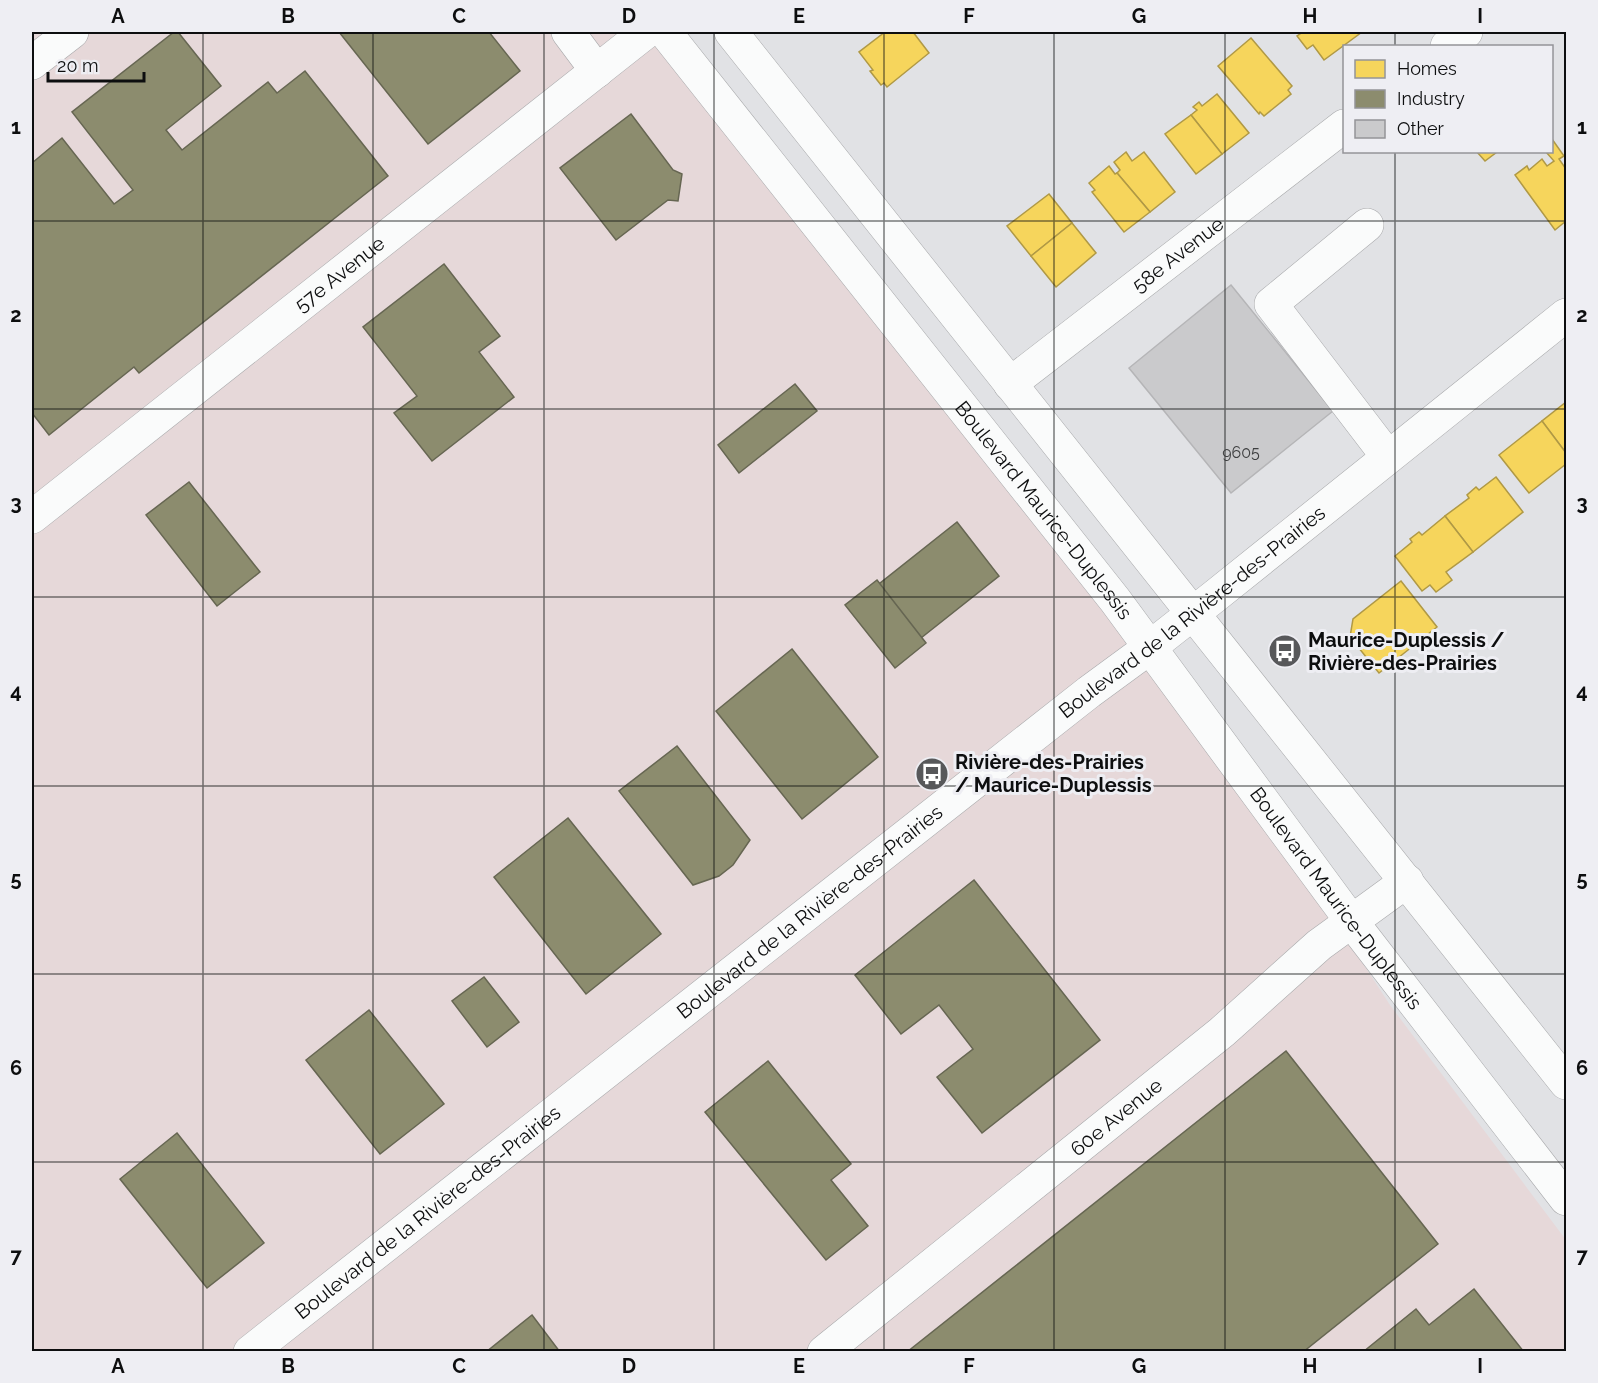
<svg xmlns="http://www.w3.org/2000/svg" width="1598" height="1383" font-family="Raleway,sans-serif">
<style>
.industrial{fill:#e6d8d9}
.homes{fill:#f6d55c;stroke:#b09945;stroke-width:1.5}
.industry{fill:#8c8c6e;stroke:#666652;stroke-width:1.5}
.building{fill:#cacacc;stroke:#b5b5b7;stroke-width:1.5}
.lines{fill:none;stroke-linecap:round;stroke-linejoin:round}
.minor-casing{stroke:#a8a9ab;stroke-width:34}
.minor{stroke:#fafbfb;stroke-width:33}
.grid{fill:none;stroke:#0d0e0f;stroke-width:1.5;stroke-opacity:0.55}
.labels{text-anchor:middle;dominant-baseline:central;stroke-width:6;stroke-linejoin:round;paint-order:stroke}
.number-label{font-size:16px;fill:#3e3f40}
.street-label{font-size:20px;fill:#0d0e0f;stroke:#eeeef3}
.poi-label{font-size:20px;font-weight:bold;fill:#0d0e0f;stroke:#eeeef3;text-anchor:start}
.neatline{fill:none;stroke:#0d0e0f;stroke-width:2}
.grid-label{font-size:20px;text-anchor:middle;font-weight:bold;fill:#0d0e0f}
</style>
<rect width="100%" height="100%" fill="#e1e2e5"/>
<path class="industrial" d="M32,32H665L1317,893L1390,1005L1566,1240V1351H32Z"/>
<g class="homes">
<path d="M885,32H913L929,53L887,87L884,83L881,85L870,71L873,70L859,52Z"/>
<path d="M1303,32H1362L1324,60L1313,45L1307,49L1297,36Z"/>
<path d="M1251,38L1292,86L1288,90L1291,94L1264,116L1260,112L1259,114L1218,66Z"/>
<path d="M1217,94L1249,133L1222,154L1191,115L1197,110L1193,107L1199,102L1202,106Z"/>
<path d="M1191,115L1222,154L1196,174L1165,134Z"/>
<path d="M1552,139L1564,156L1559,159L1566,169V221L1555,230L1515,175L1527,166L1529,170L1542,159L1547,166L1554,161L1546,152H1552Z"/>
<path d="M1126,152L1132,161L1144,152L1175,192L1150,212L1117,173L1120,170L1114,162Z"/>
<path d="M1477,152H1497L1485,161Z"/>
<path d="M1109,166L1115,174L1117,173L1150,212L1124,232L1092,192L1095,190L1089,183Z"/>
<path d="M1049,194L1072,223L1031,256L1007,226Z"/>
<path d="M1072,223L1096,253L1056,287L1031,256Z"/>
<path d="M1566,402V453L1542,421Z"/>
<path d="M1542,421L1566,453V464L1529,493L1499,455Z"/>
<path d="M1496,477L1523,512L1473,552L1445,516L1469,498L1467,495L1476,487L1479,490Z"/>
<path d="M1445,516L1473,552L1446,572L1452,580L1436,592L1430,585L1422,591L1395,556L1412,542L1410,539L1419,532L1422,535Z"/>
<path d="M1401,581L1437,627L1379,673L1350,637L1353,619Z"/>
</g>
<g class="industry">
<path d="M174,32H178L221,86L166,130L182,150L268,82L277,93L305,71L388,176L139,373L134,367L49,435L32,413V163L62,138L114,204L133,190L72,112Z"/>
<path d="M339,32H489L520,71L428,144Z"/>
<path d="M631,114L673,170L682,174L678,201L668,200L616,240L560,168Z"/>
<path d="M444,264L500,336L479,352L514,397L432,461L394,413L417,396L363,327Z"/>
<path d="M795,384L817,411L739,473L718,445Z"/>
<path d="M189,482L260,572L217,606L146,515Z"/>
<path d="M957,522L999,576L921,638L879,584Z"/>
<path d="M877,580L926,643L895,668L845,605Z"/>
<path d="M792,649L878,757L802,819L716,711Z"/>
<path d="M677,746L750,840L733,865L719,876L693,885L619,791Z"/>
<path d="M568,818L661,934L586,994L494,877Z"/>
<path d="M974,880L1100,1040L982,1133L937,1077L973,1049L939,1005L901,1034L855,975Z"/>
<path d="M484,977L519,1022L487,1047L452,1001Z"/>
<path d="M369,1010L444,1104L380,1154L306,1060Z"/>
<path d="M1286,1051L1438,1244L1303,1352H907Z"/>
<path d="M768,1061L851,1164L831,1180L868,1226L826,1260L705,1112Z"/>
<path d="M177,1133L264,1243L207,1288L120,1179Z"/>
<path d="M1474,1289L1524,1352H1363L1416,1309L1429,1325Z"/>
<path d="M532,1315L560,1352H486Z"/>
</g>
<path class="building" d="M1231,285L1333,411L1231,493L1129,368Z"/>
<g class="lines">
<defs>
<g id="minor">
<path d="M568,32L597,71"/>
<path id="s1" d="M665,32L1115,600L1352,922L1566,1199"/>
<path d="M731,32L1566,1083"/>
<path d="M1447,46L1466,32"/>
<path d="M32,63L72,32"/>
<path d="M1367,225L1271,304L1388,457"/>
<path id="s2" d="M1010,384L1344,126"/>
<path id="s3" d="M32,517L646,32"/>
<path id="s4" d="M250,1352L1089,692L1149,648L1215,596L1566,315"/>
<path id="s5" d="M824,1352L1222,1032L1319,945L1407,881"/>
</g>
</defs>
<use href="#minor" class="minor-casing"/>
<use href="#minor" class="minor"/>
</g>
<path class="grid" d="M203,32V1352M373,32V1352M544,32V1352M714,32V1352M884,32V1352M1054,32V1352M1225,32V1352M1395,32V46M1395,152V1352M32,221H1566M32,409H1566M32,597H1566M32,786H1566M32,974H1566M32,1162H1566"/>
<defs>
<symbol id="bus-disc" viewBox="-11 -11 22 22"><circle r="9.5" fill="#57585a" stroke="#eeeef3"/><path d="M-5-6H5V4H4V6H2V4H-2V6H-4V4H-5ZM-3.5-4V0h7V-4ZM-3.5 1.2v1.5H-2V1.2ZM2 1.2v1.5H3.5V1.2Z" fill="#fff"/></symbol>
</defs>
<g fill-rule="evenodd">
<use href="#bus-disc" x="1266" y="632" width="38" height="38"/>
<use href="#bus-disc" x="913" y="755" width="38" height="38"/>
</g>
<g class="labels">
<g class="number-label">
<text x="1241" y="452">9605</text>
</g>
<g class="street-label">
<text stroke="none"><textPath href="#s2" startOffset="212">58e Avenue</textPath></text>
<text stroke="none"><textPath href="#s3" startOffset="392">57e Avenue</textPath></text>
<text stroke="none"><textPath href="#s1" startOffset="610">Boulevard Maurice-Duplessis</textPath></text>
<text stroke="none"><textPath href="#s4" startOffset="1198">Boulevard de la Rivière-des-Prairies</textPath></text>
<text stroke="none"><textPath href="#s1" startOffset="1096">Boulevard Maurice-Duplessis</textPath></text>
<text stroke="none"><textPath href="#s4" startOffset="712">Boulevard de la Rivière-des-Prairies</textPath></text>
<text stroke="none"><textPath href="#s5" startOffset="375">60e Avenue</textPath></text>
<text stroke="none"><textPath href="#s4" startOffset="226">Boulevard de la Rivière-des-Prairies</textPath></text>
</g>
<g class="poi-label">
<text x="1308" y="640">Maurice-Duplessis /<tspan x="1308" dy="23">Rivière-des-Prairies</tspan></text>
<text x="955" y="762">Rivière-des-Prairies<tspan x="955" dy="23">/ Maurice-Duplessis</tspan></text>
</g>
</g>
<rect width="1598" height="1383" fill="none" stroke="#eeeef3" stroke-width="66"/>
<rect x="1343" y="45" width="210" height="108" fill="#eeeef3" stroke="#949498" stroke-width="1.5"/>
<rect x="1355" y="60" width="30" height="18" fill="#f6d55c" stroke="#949498" stroke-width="1.5"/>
<text x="1397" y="75" font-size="18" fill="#0d0e0f">Homes</text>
<rect x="1355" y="90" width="30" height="18" fill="#8c8c6e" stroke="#949498" stroke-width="1.5"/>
<text x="1397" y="105" font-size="18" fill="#0d0e0f">Industry</text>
<rect x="1355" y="120" width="30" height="18" fill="#cacacc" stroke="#949498" stroke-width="1.5"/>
<text x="1397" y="135" font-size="18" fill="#0d0e0f">Other</text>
<path d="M48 72v9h96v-9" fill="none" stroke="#0d0e0f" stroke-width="3"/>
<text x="57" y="72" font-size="18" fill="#0d0e0f" stroke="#eeeef3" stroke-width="4.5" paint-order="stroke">20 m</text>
<rect x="33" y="33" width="1532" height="1317" class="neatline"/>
<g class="grid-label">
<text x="118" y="23">A</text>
<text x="288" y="23">B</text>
<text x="459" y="23">C</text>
<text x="629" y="23">D</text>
<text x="799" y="23">E</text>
<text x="969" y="23">F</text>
<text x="1139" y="23">G</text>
<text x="1310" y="23">H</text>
<text x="1480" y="23">I</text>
<text x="16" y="134">1</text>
<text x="1582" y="134">1</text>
<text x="16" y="322">2</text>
<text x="1582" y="322">2</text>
<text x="16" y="510">3</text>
<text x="1582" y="510">3</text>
<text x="16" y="698">4</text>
<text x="1582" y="698">4</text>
<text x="16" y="886">5</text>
<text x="1582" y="886">5</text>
<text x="16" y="1075">6</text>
<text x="1582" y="1075">6</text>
<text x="16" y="1263">7</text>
<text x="1582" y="1263">7</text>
<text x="118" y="1373">A</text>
<text x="288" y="1373">B</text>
<text x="459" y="1373">C</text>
<text x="629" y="1373">D</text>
<text x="799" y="1373">E</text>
<text x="969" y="1373">F</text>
<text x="1139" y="1373">G</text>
<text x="1310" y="1373">H</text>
<text x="1480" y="1373">I</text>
</g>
</svg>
